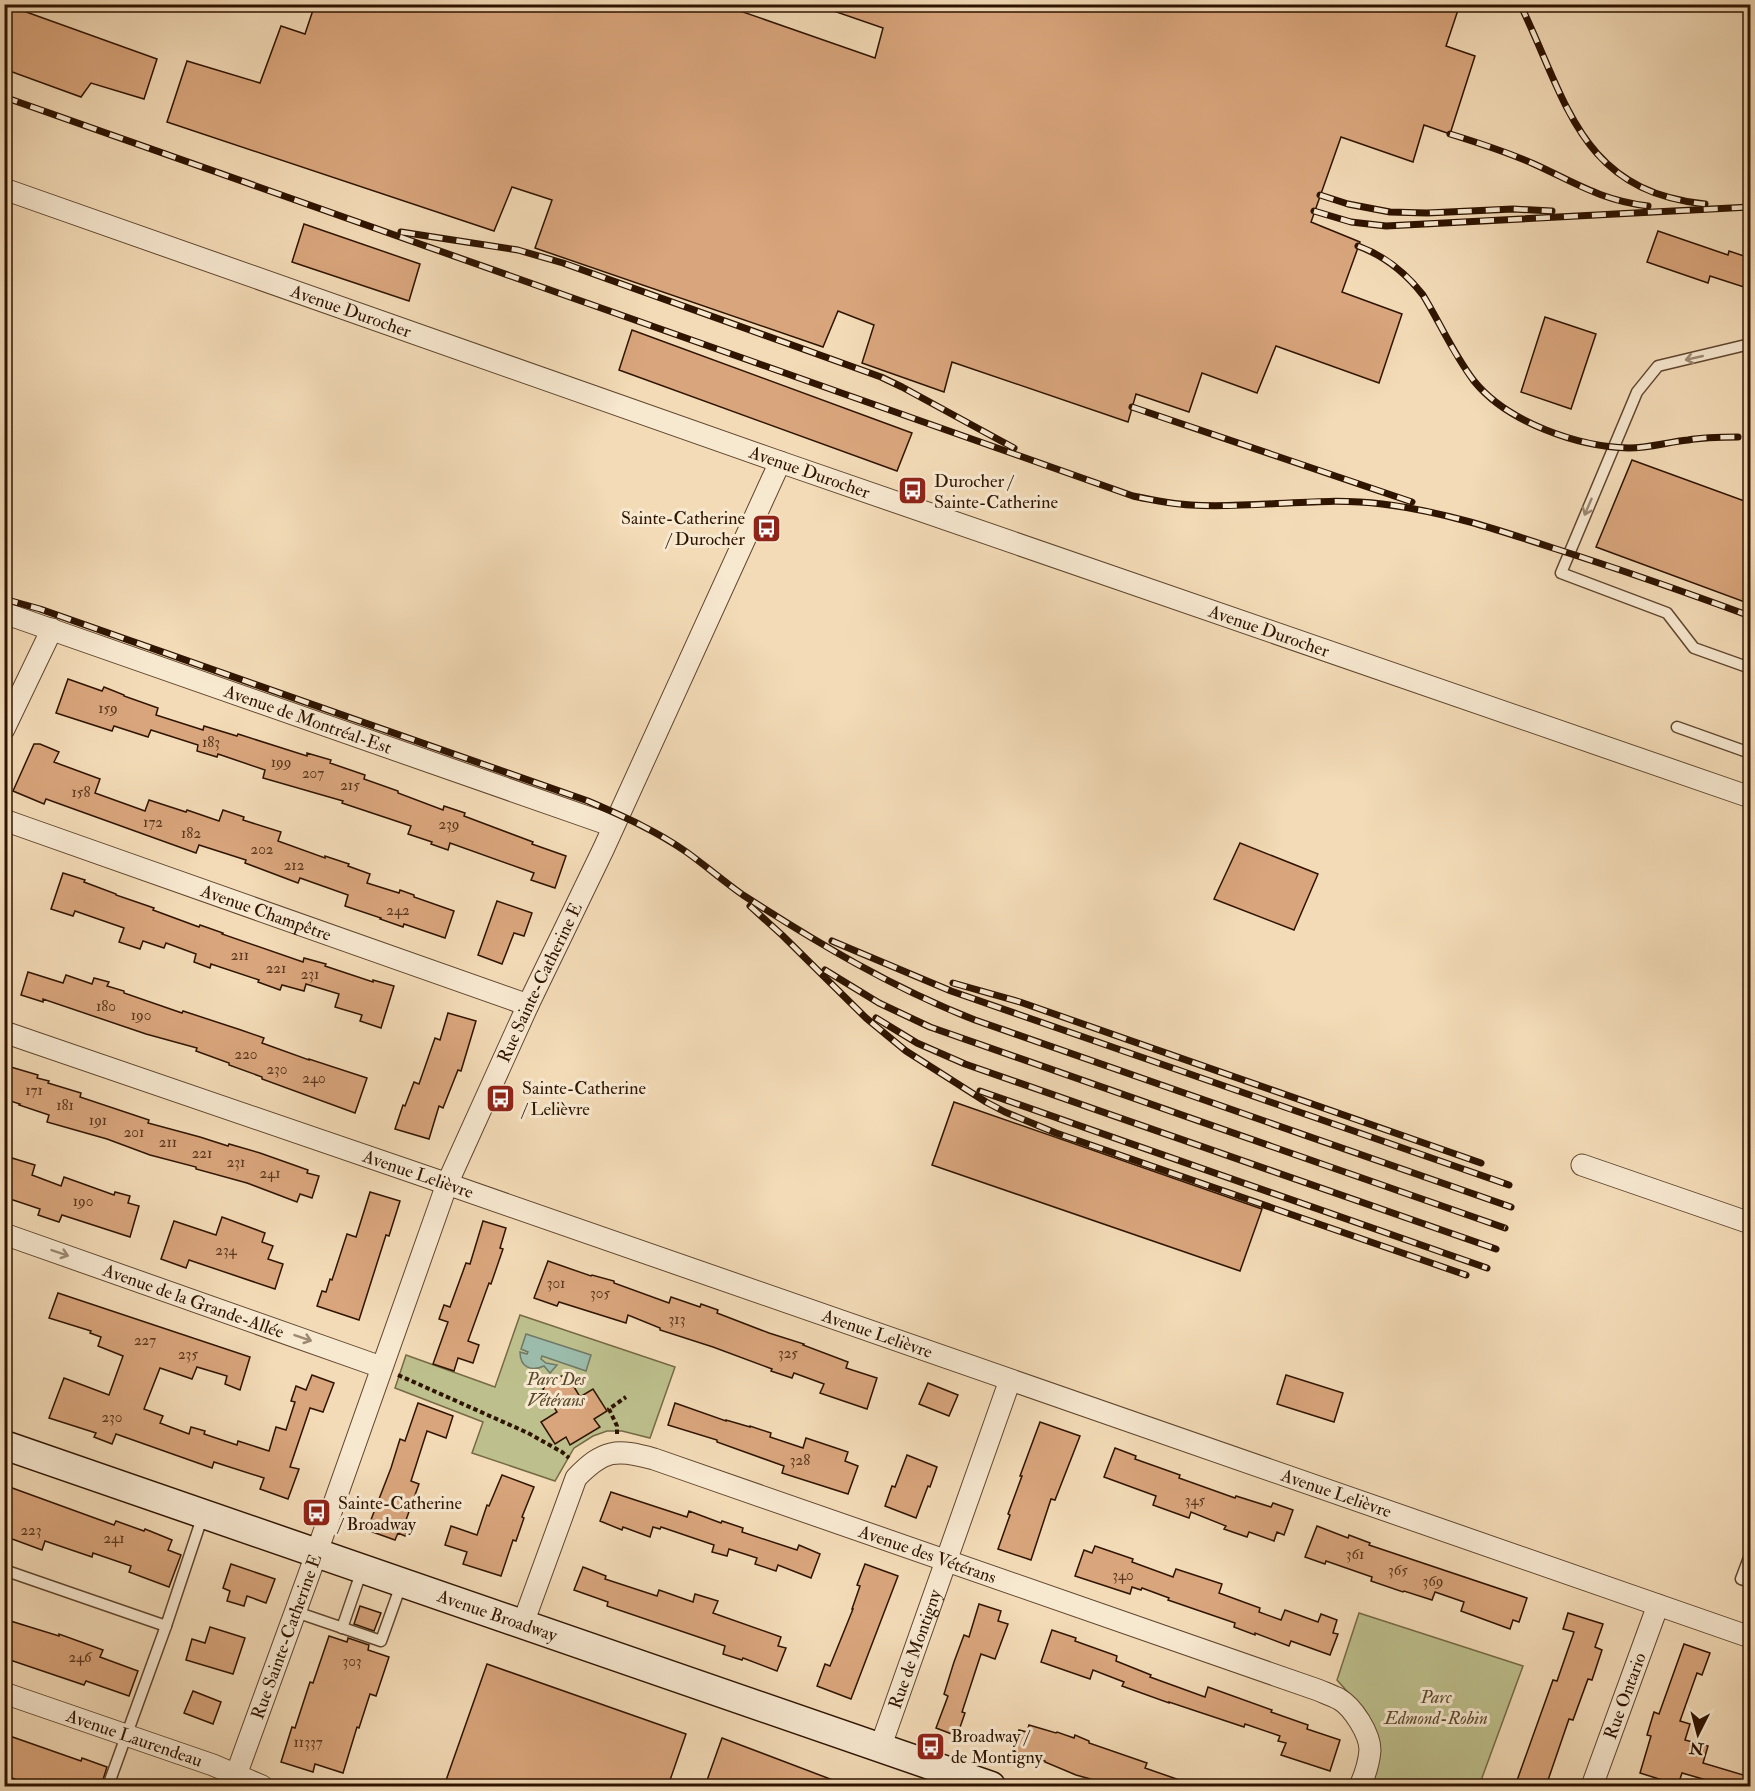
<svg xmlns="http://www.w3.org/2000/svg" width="1755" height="1791" font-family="'IM FELL Double Pica',serif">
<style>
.green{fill:#bdc08d;stroke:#766a46;stroke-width:1.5}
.water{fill:#9cbbaa;stroke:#707866;stroke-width:1.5}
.building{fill:#d9a57c;stroke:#2f1400;stroke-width:1.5}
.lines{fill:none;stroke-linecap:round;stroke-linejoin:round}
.lane-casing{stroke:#60462e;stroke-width:13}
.street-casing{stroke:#60462e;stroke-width:23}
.secondary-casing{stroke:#2f1400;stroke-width:31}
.path{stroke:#2f1400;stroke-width:4;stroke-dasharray:4.5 3;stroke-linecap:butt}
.lane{stroke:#f7e8d0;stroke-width:10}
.street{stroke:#f7e8d0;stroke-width:21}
.secondary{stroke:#f7e8d0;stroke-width:28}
.rail-casing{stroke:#2f1400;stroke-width:7}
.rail{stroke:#f7e8d0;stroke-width:4.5;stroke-dasharray:14;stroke-linecap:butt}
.oneway{stroke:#9d8972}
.labels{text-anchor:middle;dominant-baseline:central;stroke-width:6;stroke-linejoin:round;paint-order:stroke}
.number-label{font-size:15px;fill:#5a381f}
.street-label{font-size:18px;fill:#2f1400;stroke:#f7e8d0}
.poi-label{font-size:18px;fill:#2f1400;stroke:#f7e8d0;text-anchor:start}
.park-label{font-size:18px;font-style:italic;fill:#5a482a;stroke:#f7e8d0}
</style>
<rect width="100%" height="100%" fill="#f3dbb7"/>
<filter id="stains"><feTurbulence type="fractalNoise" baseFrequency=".00333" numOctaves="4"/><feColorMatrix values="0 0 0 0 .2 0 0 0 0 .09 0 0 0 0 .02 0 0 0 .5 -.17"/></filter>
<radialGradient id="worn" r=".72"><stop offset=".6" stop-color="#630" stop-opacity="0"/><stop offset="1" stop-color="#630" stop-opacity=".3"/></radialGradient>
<g class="green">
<path d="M520,1315L675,1367L650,1438L622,1431H607L593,1436L574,1448L555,1481L472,1453L483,1422L395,1388L406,1355L495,1387Z"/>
<path d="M1359,1613L1523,1666L1479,1786H1398L1374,1779L1379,1749L1368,1715L1337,1680Z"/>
</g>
<path class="water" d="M526,1334L591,1355L586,1371L542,1356L541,1359L546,1363L557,1365L550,1373L544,1366C531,1372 520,1367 520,1352L527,1354L528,1352L521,1349Z"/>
<g class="building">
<path d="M4,4L157,59L144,99L91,83L81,97L4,69Z"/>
<path d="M315,4H720L875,58L883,28L822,7V4H1460L1446,46L1475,56L1450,134L1424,125L1413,162L1341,137L1311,222L1360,242L1342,292L1402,314L1379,383L1276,346L1257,393L1202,373L1189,412L1136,394L1128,422L952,362L944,392L862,363L874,325L838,311L823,347L535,248L552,200L512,187L494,231L167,122L187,61L260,83L281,26L305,34Z"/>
<path d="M304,224L420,264L409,301L292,262Z"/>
<path d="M1658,231L1728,255L1729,251L1750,258V289L1710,276L1708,283L1647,262Z"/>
<path d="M1545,317L1596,334L1571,409L1521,392Z"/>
<path d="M632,330L912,433L897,471L619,370Z"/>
<path d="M1632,460L1750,503V604L1596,547Z"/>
<path d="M68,679L102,691L104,687L124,695V696L158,708L156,715L203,730L204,726L237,736L238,734L307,756V753L331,760L330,763L365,775L364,779L398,791V793L443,810L444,806L465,813L464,816L533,842L532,844L566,856L555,888L531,880L534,873L450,843L448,850L431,844L432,842L408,834L411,826L342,803L343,801L263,778L265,770L218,754L217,757L197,751L198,745L151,730L148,737L114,726L112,731L56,713Z"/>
<path d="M34,744H40L59,752L54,762L100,779L95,793L145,811L149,800L186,812L187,810L219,821L223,810L244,817L243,820L281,832L278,841L325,858V856L349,864L348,866L370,874L367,883L399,893L400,890L414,895V897L454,911L445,938L404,924L403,927L380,919L381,918L345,906L348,895L300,878L298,883L245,863L246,860L199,845L196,853L46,799L44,804L13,791Z"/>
<path d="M1240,843L1318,874L1294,930L1214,899Z"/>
<path d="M63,873L85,880L84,882L116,894V895L154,908L153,910L199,927L200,925L223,933L222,934L303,962L304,958L326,964L325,966L373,982V980L394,986L381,1028L360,1021L362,1015L335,1007L339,994L306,984L304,991L282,985L280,990L258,982L259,980L211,964L210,968L194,962L196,954L166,943L164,948L143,941L140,949L119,942L124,928L75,911L73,916L51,909Z"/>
<path d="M497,901L532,913L524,936L514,933L502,964L478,955Z"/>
<path d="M28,972L63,983L66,975L92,984L94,978L109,982L107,986L124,991V993L182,1013L183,1011L241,1030L264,1038L262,1043L309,1060V1059L367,1078L355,1113L262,1079V1077L229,1065V1063L196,1051L197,1048L146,1034L43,999V1002L21,995Z"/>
<path d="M448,1013L476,1021L461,1071L458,1070L443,1108L439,1106L429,1139L395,1129L403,1105L405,1106L414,1082L419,1084L435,1038L440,1040Z"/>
<path d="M4,1065L38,1075L37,1078L49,1081L48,1083L81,1093L80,1097L149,1120L148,1123L200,1137L228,1146L229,1144L260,1153L308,1170L307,1173L319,1176L312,1198L300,1194L297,1202L247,1183L196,1169V1167L150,1155L107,1139L47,1122L49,1115L19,1105L20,1104L4,1099Z"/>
<path d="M954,1102L1262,1209L1240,1271L932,1165Z"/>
<path d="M12,1158L35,1165L32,1175L61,1186L64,1177L114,1195L115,1192L130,1196L128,1203L139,1206L130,1237L62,1215L59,1222L38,1215L40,1209L4,1197V1180Z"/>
<path d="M370,1192L400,1201L389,1236L386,1235L359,1320L317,1306L322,1291L326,1292L330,1279L332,1280L347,1234L356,1237Z"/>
<path d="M222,1217L265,1233L262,1242L273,1246L268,1259L283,1264L275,1289L189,1260L186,1268L161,1259L174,1221L216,1235Z"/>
<path d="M483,1221L506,1228L500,1248L503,1249L491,1284L489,1283L468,1341L479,1345L473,1363L458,1358L454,1371L433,1364L448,1322L439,1319L444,1305L450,1307L466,1263L470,1264Z"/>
<path d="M548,1261L591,1276L592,1275L614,1281V1283L669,1303L671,1297L700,1307L701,1304L718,1310L717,1313L769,1333L804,1344L803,1345L848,1362L846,1368L877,1378L867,1409L820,1393L824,1384L794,1373L792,1378L771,1371L772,1369L713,1347L660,1330V1328L628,1315L626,1323L559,1302L557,1306L534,1298Z"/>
<path d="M58,1293L250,1357L240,1390L225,1384L227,1376L197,1367L192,1379L160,1368L144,1409L163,1416L160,1423L189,1434L191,1427L205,1431L204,1434L237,1445L238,1441L269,1451L276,1427L286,1430L295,1402L291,1401L296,1386L306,1390L312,1375L334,1383L323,1412L310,1408L290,1467L299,1469L288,1499L260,1489L264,1478L214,1462L212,1468L116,1434L112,1444L94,1437L96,1433L49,1418L64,1378L109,1395L123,1356L98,1346L101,1337L90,1333L91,1331L49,1318Z"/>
<path d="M567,1375L580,1397L593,1389L607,1411L594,1419L600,1427L570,1445L566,1437L555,1444L541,1422L557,1412L543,1389L552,1378Z"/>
<path d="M1286,1375L1343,1393L1334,1422L1277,1404Z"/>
<path d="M928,1383L958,1395L949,1416L919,1404Z"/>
<path d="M418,1403L453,1416L446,1438L427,1431L411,1481L419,1484L406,1520L411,1522L405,1536L398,1533L395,1540L367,1530L391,1468L400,1439L405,1441Z"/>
<path d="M675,1403L726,1421V1420L750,1427V1426L771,1433L770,1437L803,1448L806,1438L848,1452L845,1461L858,1466L848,1494L782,1473L784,1466L717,1442V1440L668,1425Z"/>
<path d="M1040,1422L1080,1436L1055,1500L1051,1499L1031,1560L998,1549L1010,1515L1008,1514L1022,1476H1020Z"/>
<path d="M1115,1448L1136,1456L1135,1459L1180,1475L1179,1478L1235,1498L1236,1496L1271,1507L1273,1503L1293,1510L1284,1535L1277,1532L1274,1541L1249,1532L1247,1537L1224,1529L1226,1526L1191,1512L1189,1518L1153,1505L1156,1496L1104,1477Z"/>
<path d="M907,1455L937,1467L930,1487L928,1486L916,1518L885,1506L892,1486L895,1487Z"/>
<path d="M502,1475L534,1487L522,1517L524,1518L516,1541L513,1540L501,1576L463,1564L467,1552L445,1545L451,1526L477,1535L487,1505L489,1506Z"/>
<path d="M4,1485L114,1525L116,1521L144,1531L145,1529L172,1540L168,1550L181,1555L169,1587L129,1572L131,1566L93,1553L92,1557L45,1541L42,1550L4,1536Z"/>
<path d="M611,1492L687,1517L689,1511L721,1523L722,1521L743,1528L742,1532L797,1550L799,1545L820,1554L811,1578L778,1565L776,1571L755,1564L757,1558L729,1549L727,1556L712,1552L714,1545L661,1527L660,1529L653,1527L650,1537L623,1527L622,1530L600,1521Z"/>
<path d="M1317,1526L1348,1538L1349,1535L1370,1543L1369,1545L1527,1598L1519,1622L1513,1620L1510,1629L1461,1611L1464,1602L1435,1592L1432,1600L1404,1591L1403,1592L1371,1581L1372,1577L1326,1561L1325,1564L1305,1557Z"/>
<path d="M1095,1546L1133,1559L1132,1562L1173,1577L1176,1569L1222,1584L1219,1593L1260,1608L1259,1612L1281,1620L1285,1610L1318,1622L1321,1614L1337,1620L1333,1633L1338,1634L1330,1655L1291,1641L1289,1646L1255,1633V1635L1234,1627L1235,1623L1168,1600L1169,1598L1142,1588L1141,1590L1132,1587L1130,1594L1075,1576L1084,1550L1092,1553Z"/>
<path d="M231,1564L275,1579L266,1603L247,1596L244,1606L227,1601L230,1591L223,1588Z"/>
<path d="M865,1564L898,1576L851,1699L817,1686L825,1664L830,1666L853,1609H852L860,1586L857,1585Z"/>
<path d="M583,1567L606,1576L605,1579L657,1596L659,1590L693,1602L695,1594L718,1601L713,1613L781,1637L778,1646L786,1648L777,1671L743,1658L742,1660L723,1654L725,1646L607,1606L608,1602L574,1590Z"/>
<path d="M979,1604L1001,1611L998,1621L1008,1624L995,1659L981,1654L962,1712L965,1713L957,1736L936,1728L948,1696L944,1694L954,1662L964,1635L969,1637Z"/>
<path d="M360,1606L381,1613L374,1631L354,1624Z"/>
<path d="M1568,1613L1603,1624L1595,1647L1602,1650L1592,1680L1588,1679L1573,1720L1569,1719L1546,1786H1515L1553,1680L1557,1681L1574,1632L1563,1629Z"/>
<path d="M4,1619L59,1636V1634L103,1650L100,1657L138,1671L129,1696L86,1681L84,1685L4,1658Z"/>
<path d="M210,1627L245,1638L233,1674L186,1660L192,1639L205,1643Z"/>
<path d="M1052,1630L1076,1638L1075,1641L1117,1656L1116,1661L1151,1675L1150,1677L1205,1697L1208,1687L1272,1710L1271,1712L1308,1725L1307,1729L1340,1740L1330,1771L1281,1755L1286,1743L1278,1741L1280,1736L1245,1724L1244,1727L1169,1702V1703L1122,1686L1124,1682L1093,1670L1090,1679L1041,1662Z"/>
<path d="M329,1636L347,1642L348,1638L369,1645L368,1650L389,1657L376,1696L370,1694L359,1728L357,1727L343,1773L315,1764L313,1772L281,1762L292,1727L295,1728L310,1682L313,1683Z"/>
<path d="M1684,1644L1710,1653L1702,1675L1697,1673L1680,1721L1690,1724L1685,1740L1708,1746L1703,1763L1750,1777V1786H1727L1682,1773L1678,1785L1640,1773L1651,1736L1647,1735L1654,1712L1659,1714Z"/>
<path d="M487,1664L686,1734L668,1786H444Z"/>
<path d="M193,1691L221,1702L213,1724L184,1713Z"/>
<path d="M1029,1725L1056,1733L1057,1732L1074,1738L1075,1735L1089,1741V1743L1147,1763L1145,1768L1191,1784L1190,1786H1130L1113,1781L1112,1785L1076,1775L1045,1762V1761L1012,1751L1019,1730L1027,1732Z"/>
<path d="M4,1734L81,1761L82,1758L107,1767L101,1786H33L4,1775Z"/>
<path d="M722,1738L846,1785V1786H705Z"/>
</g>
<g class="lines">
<defs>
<g id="lane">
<path d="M1750,344L1658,366L1637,392L1561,573L1667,613L1694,648L1750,668"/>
<path d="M1677,727L1750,753"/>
<path d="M1750,1555L1741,1579L1750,1582"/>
<path d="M4,1570L166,1626"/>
<path d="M296,1612L381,1641L401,1585"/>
<path d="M342,1628L362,1570"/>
<path d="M108,1786L166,1626L203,1515"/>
</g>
<g id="street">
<path id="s1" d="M4,189L780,462L1750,797"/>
<path id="s2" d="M4,613L613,826"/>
<path d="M4,729L52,629"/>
<path id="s3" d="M4,820L528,1005"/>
<path id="s4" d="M4,1032L433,1179L1750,1637"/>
<path d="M1582,1165L1750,1223"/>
<path id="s5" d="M4,1234L381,1367"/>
<path id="s6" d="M522,1626L576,1478C603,1450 616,1448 654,1459L1318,1690C1325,1693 1333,1696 1339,1699C1353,1707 1370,1734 1370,1750C1369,1763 1365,1775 1360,1786"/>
<path id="s7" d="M4,1693L213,1765L262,1786"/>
<path id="s8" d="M880,1748L1010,1380"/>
<path id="s9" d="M232,1786L308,1577L447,1184L528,1005L603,850L780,462"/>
<path id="s10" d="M1592,1786L1658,1605"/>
</g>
<g id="secondary">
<path id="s11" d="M4,1445L991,1786"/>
</g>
</defs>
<use href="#lane" class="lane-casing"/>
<use href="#street" class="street-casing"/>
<use href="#secondary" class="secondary-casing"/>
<g class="path">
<path d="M398,1375L528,1433L562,1452L569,1458"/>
<path d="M617,1434V1426L609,1409L626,1397"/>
</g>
<use href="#lane" class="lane"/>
<use href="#street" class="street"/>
<use href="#secondary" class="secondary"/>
<defs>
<g id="rail">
<path d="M1520,4C1567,100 1579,191 1705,204"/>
<path d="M4,97L1133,496C1152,500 1172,504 1191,505C1255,509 1318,496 1382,504C1441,511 1496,529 1553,548C1619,569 1685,592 1750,616"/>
<path d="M1450,134C1479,143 1507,152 1534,164C1576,183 1600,200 1648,206"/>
<path d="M1320,195L1348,204L1390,212L1427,213L1513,209L1552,211"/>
<path d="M1314,211L1351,222L1386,226L1750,207"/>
<path d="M401,232L518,250L563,263L881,377L902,387L1014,448"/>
<path d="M1358,246C1385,256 1405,272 1423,295C1440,323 1454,355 1474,381C1507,422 1578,447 1629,448C1649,448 1668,442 1688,440C1705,437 1721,437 1738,437"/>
<path d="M1132,407L1412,502"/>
<path d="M4,599L40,609L588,801C622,816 655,830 685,851C705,865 723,881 743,895C817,943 893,988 975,1020L1511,1207"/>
<path d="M750,906L782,935L866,1018L906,1051L986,1102L1005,1112L1056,1133L1466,1275"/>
<path d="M832,941L951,991L1509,1185"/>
<path d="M825,970L879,1003L930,1027L1505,1228"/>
<path d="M953,983L1020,1002L1481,1163"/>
<path d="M876,1018L917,1043L965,1064L1496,1249"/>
<path d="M980,1091L1487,1268"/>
</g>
</defs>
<use href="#rail" class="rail-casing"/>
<use href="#rail" class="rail"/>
</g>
<defs><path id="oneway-shaft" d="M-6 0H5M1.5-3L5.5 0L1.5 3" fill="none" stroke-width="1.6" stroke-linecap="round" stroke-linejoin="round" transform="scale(1.5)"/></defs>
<g class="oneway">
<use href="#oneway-shaft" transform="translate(1694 358) rotate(167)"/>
<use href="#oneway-shaft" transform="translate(1588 507) rotate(113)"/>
<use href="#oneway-shaft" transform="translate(60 1253) rotate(19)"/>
<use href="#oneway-shaft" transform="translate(303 1338) rotate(19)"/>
</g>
<defs>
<symbol id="bus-square" viewBox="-11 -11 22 22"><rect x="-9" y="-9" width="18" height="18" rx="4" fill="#8f2418" stroke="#f7e8d0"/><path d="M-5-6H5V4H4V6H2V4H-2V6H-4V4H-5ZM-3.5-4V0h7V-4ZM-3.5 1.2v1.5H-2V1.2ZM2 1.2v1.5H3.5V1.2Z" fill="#fff"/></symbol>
</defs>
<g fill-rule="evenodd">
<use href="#bus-square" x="896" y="474" width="33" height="33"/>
<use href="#bus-square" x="750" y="512" width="33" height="33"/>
<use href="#bus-square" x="484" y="1082" width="33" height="33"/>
<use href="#bus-square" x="300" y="1496" width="33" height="33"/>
<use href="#bus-square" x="914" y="1730" width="33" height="33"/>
</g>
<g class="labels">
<g class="number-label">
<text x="108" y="708">159</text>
<text x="211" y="742">183</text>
<text x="281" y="762">199</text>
<text x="313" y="773">207</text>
<text x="350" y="785">215</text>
<text x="81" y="792">158</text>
<text x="153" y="822">172</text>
<text x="449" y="824">239</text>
<text x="191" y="833">182</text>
<text x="262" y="849">202</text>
<text x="294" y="865">212</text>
<text x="398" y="910">242</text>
<text x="240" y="955">211</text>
<text x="276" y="968">221</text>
<text x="310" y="974">231</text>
<text x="106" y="1006">180</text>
<text x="141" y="1015">190</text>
<text x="246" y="1054">220</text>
<text x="277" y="1069">230</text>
<text x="314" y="1078">240</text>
<text x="34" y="1090">171</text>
<text x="65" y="1105">181</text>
<text x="98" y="1120">191</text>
<text x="134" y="1132">201</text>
<text x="168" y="1142">211</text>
<text x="202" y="1153">221</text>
<text x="236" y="1162">231</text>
<text x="270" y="1173">241</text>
<text x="83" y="1201">190</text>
<text x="226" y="1250">234</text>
<text x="556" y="1283">301</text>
<text x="600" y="1293">305</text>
<text x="677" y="1319">313</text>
<text x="145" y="1340">227</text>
<text x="788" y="1353">325</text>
<text x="188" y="1354">235</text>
<text x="112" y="1417">230</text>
<text x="800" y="1460">328</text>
<text x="1195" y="1500">345</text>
<text x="31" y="1530">223</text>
<text x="114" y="1538">241</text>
<text x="1355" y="1554">361</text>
<text x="1398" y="1570">365</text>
<text x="1123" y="1575">340</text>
<text x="1433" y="1581">369</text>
<text x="80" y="1657">246</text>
<text x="352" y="1661">303</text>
<text x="308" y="1742">11337</text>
</g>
<g class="street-label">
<text stroke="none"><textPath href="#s1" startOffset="368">Avenue Durocher</textPath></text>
<text stroke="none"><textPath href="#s1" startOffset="854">Avenue Durocher</textPath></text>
<text stroke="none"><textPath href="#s1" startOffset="1340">Avenue Durocher</textPath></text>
<text stroke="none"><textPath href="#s2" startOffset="322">Avenue de Montréal-Est</textPath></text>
<text stroke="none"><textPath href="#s3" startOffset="278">Avenue Champêtre</textPath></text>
<text stroke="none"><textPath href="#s9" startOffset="861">Rue Sainte-Catherine E</textPath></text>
<text stroke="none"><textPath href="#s4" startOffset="438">Avenue Lelièvre</textPath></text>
<text stroke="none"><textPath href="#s5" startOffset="201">Avenue de la Grande-Allée</textPath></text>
<text stroke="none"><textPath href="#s4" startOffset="924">Avenue Lelièvre</textPath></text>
<text stroke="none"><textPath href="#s4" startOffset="1410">Avenue Lelièvre</textPath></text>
<text stroke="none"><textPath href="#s6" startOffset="534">Avenue des Vétérans</textPath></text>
<text stroke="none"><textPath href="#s11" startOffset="522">Avenue Broadway</textPath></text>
<text stroke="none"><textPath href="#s9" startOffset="159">Rue Sainte-Catherine E</textPath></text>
<text stroke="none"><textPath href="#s8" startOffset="105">Rue de Montigny</textPath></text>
<text stroke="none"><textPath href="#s10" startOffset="96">Rue Ontario</textPath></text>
<text stroke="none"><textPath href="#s7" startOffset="138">Avenue Laurendeau</textPath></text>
</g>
<g class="poi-label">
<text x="934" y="481">Durocher /<tspan x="934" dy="21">Sainte-Catherine</tspan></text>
<text x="745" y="518" text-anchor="end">Sainte-Catherine<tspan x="745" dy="21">/ Durocher</tspan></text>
<text x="522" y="1088">Sainte-Catherine<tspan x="522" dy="21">/ Lelièvre</tspan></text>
<text x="338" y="1503">Sainte-Catherine<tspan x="338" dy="21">/ Broadway</tspan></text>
<text x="951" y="1736">Broadway /<tspan x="951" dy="21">de Montigny</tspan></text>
</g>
<g class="park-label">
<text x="556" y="1379">Parc Des<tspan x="556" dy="21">Vétérans</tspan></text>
<text x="1436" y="1697">Parc<tspan x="1436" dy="21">Edmond-Robin</tspan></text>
</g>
</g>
<rect width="1755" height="1791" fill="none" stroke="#f3dbb7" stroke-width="24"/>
<rect x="6" y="6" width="1743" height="1779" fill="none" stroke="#2f1400" stroke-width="3"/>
<rect x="12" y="12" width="1731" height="1767" fill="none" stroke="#2f1400" stroke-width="1.5"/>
<g transform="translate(1698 1734) rotate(186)" stroke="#f7e8d0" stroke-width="4.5" paint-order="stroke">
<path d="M0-4.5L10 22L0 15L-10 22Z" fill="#2f1400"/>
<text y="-9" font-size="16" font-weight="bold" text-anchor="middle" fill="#2f1400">N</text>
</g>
<rect width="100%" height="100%" filter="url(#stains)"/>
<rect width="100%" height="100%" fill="url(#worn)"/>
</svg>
